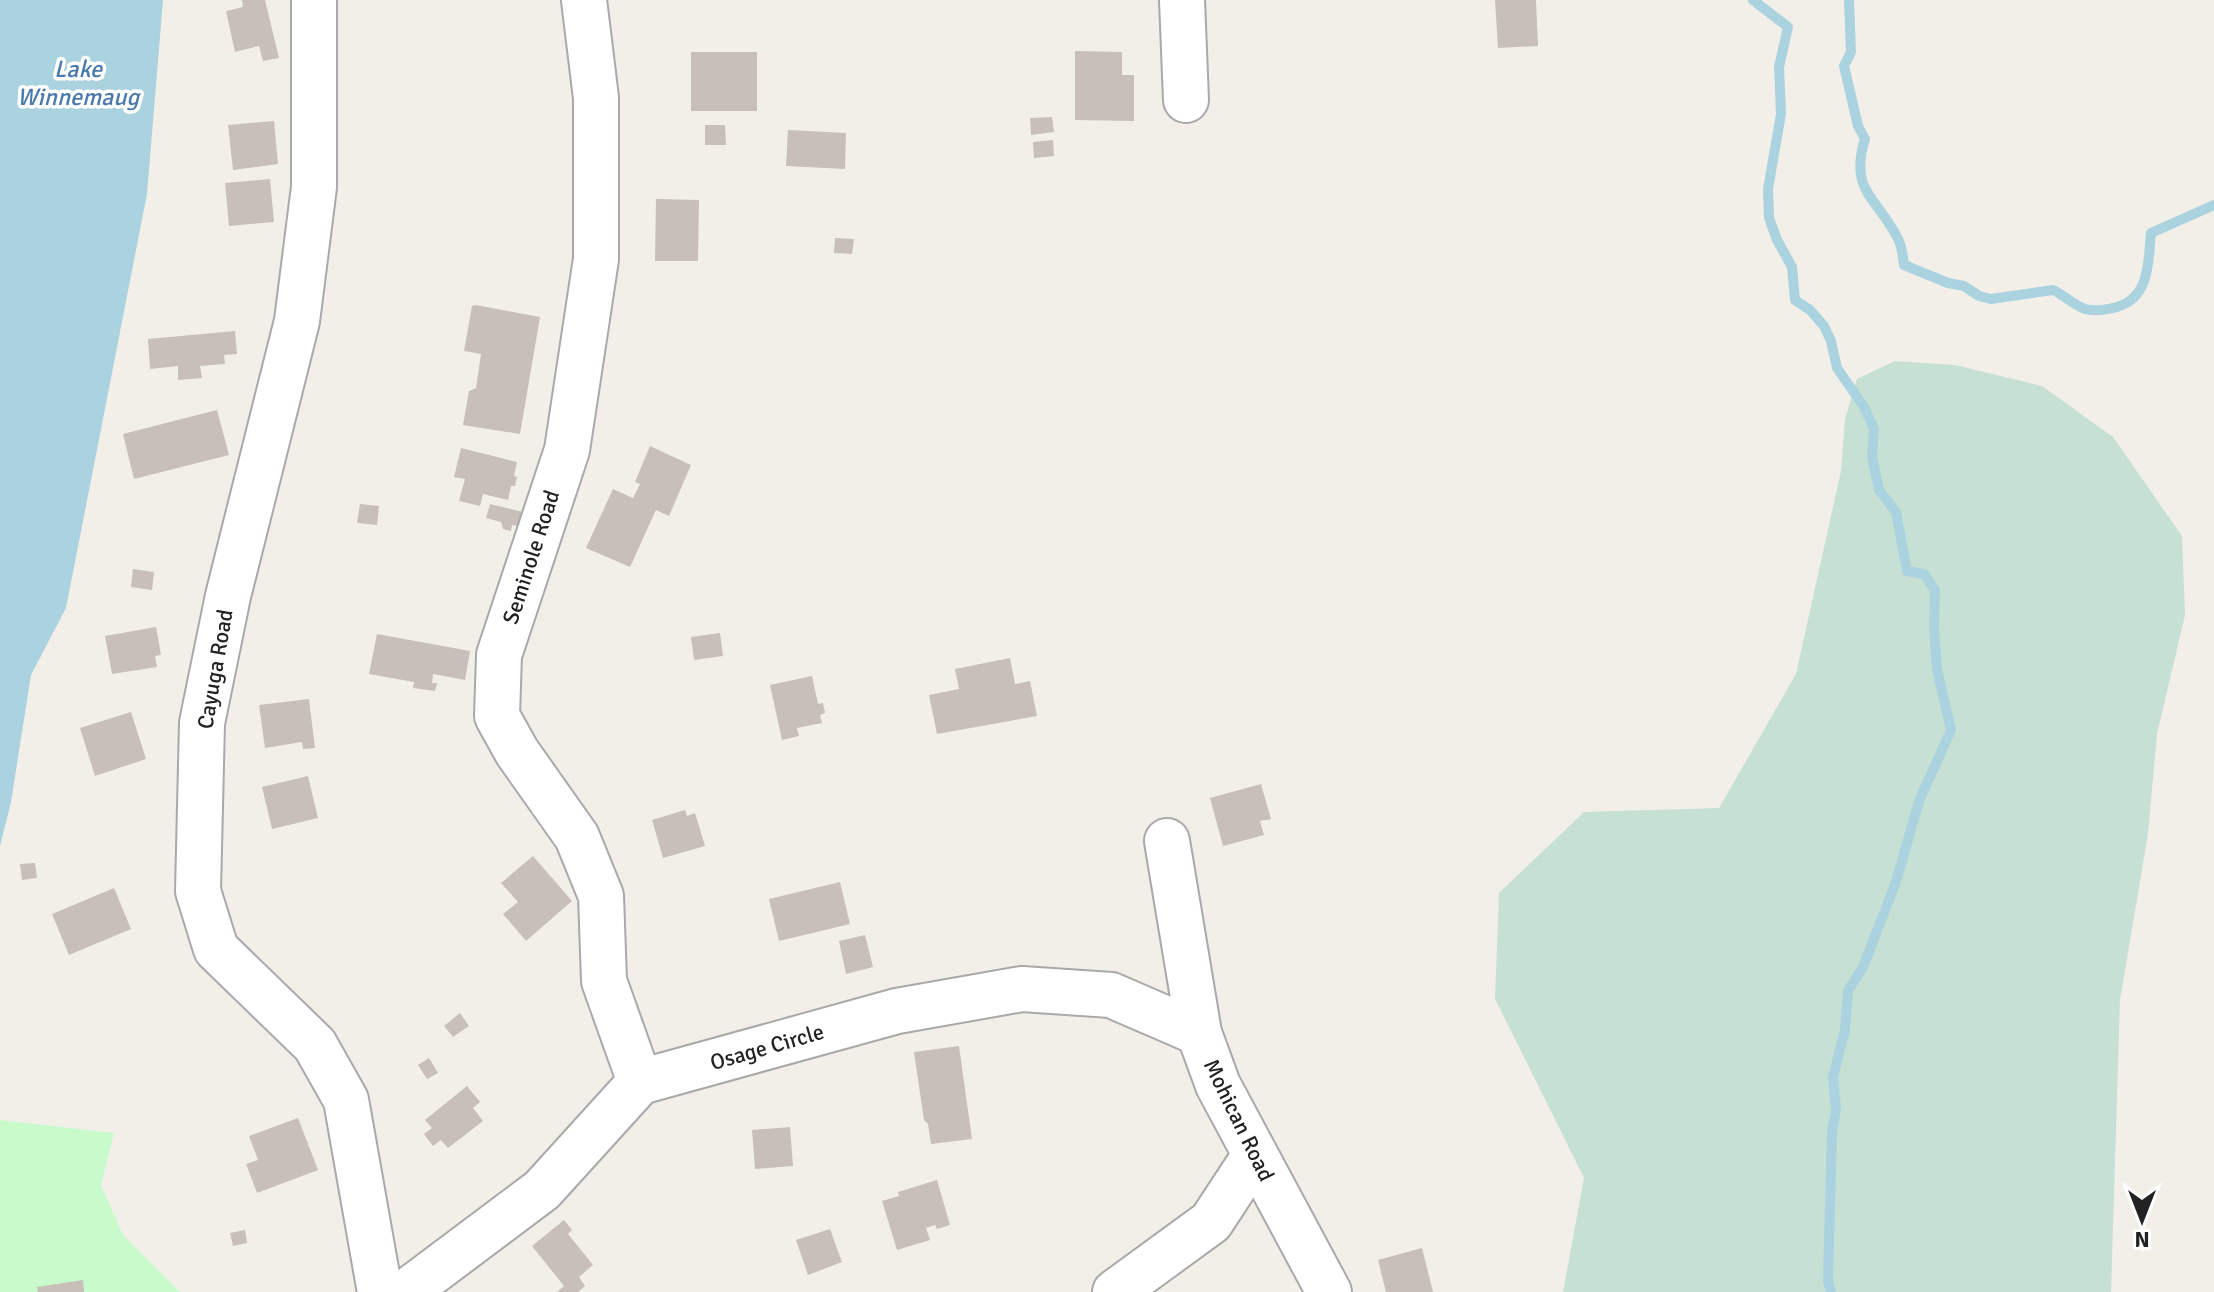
<svg xmlns="http://www.w3.org/2000/svg" width="2214" height="1292" font-family="Signika,sans-serif">
<style>
.wetland{fill:#c6e0d4}
.park{fill:#c8facc}
.water{fill:#aad3df}
.lines{fill:none;stroke-linecap:round;stroke-linejoin:round}
.stream{stroke:#aad3df;stroke-width:10}
.building{fill:#c7bfb8}
.minor-casing{stroke:#a9a9a9;stroke-width:48}
.minor{stroke:#fff;stroke-width:44}
.labels{text-anchor:middle;dominant-baseline:central;stroke-width:7;stroke-linejoin:round;paint-order:stroke}
.street-label{font-size:22px;fill:#222;stroke:#fff}
.water-label{font-size:24px;font-style:italic;fill:#4a7aab;stroke:#fff}
</style>
<rect width="100%" height="100%" fill="#f2efe9"/>
<path class="wetland" d="M1895,361L1955,365L2042,386L2113,437L2182,536L2185,615L2157,734L2148,834L2120,1000L2111,1292H1563L1584,1178L1495,999L1499,893L1584,812L1719,808L1796,674L1841,471L1845,419L1857,379Z"/>
<path class="park" d="M0,1120L114,1133L101,1185L123,1235L180,1292H0Z"/>
<path class="water" d="M0,0H163L147,194L66,608L31,675L11,802L0,846Z"/>
<g class="lines">
<g class="stream">
<path d="M1753,0L1788,27L1779,67L1781,114L1768,189L1769,218L1777,240L1792,267L1795,300L1810,310L1824,326L1831,341L1837,368L1864,407L1874,429L1872,457L1879,490L1896,512L1907,571L1924,574L1935,590L1934,629L1937,669L1951,730L1919,801L1896,882L1863,967L1848,991L1845,1030L1833,1077L1836,1109L1832,1132L1828,1281L1831,1292"/>
<path d="M1849,0L1851,52L1844,66L1858,126L1865,139C1848,193 1880,199 1899,241C1902,248 1903,258 1904,265L1948,283L1964,286L1979,296L1991,299L2053,290C2064,295 2075,306 2085,309C2096,312 2106,310 2117,307C2150,297 2148,263 2151,233L2214,205"/>
</g>
</g>
<g class="building">
<path d="M242,0H265L279,58L263,61L259,46L235,52L226,11L243,7Z"/>
<path d="M1495,0H1536L1538,46L1498,48Z"/>
<path d="M1075,51L1122,52V75H1134V121L1075,120Z"/>
<rect x="691" y="52" width="66" height="59"/>
<path d="M1052,117L1054,132L1031,135L1030,118Z"/>
<path d="M274,121L278,164L233,170L228,125Z"/>
<path d="M705,125H725L726,145H705Z"/>
<path d="M788,130L846,133L845,169L786,166Z"/>
<path d="M1053,140L1054,156L1034,158L1033,142Z"/>
<path d="M270,179L274,222L229,226L225,183Z"/>
<path d="M656,199L699,200L698,261H655Z"/>
<path d="M835,238L854,239L852,254L834,253Z"/>
<path d="M476,305L540,317L520,434L463,425L469,391L476,388L481,354L464,351L472,306Z"/>
<path d="M235,331L237,354L224,355L225,364L200,366L202,378L178,380V366L150,369L148,339Z"/>
<path d="M217,410L229,455L134,479L123,434Z"/>
<path d="M650,446L691,465L669,516L656,510L630,567L586,548L613,489L633,498L640,484L635,482Z"/>
<path d="M461,448L517,462L514,476L517,477L515,486H511L508,500L483,494L480,506L459,501L465,479L454,477Z"/>
<path d="M360,504L379,506L377,525L357,523Z"/>
<path d="M490,504L523,512L519,526L512,525L511,531L503,529L501,522L486,518Z"/>
<path d="M133,569L154,572L152,590L131,587Z"/>
<path d="M156,627L161,655L155,656L157,667L112,674L105,636Z"/>
<path d="M720,633L723,656L694,660L691,637Z"/>
<path d="M377,634L470,651L465,680L433,674L432,683H437L435,691L413,688L414,682L369,674Z"/>
<path d="M1010,658L1015,684L1030,681L1037,716L937,734L929,695L959,689L955,669Z"/>
<path d="M812,676L818,704L823,703L825,713L820,715L822,723L797,728L799,736L782,740L770,685Z"/>
<path d="M309,699L315,748L303,749L302,742L265,748L259,705Z"/>
<path d="M131,712L146,759L95,776L80,728Z"/>
<path d="M308,776L318,818L272,829L262,787Z"/>
<path d="M1261,784L1271,819L1260,821L1264,835L1223,846L1210,798Z"/>
<path d="M685,810L687,816L695,813L705,846L663,858L652,820Z"/>
<path d="M533,856L572,901L526,941L503,914L518,902L501,883Z"/>
<path d="M35,863L37,878L22,880L20,864Z"/>
<path d="M840,882L850,924L779,941L769,899Z"/>
<path d="M114,888L131,929L69,955L52,914Z"/>
<path d="M865,935L873,967L846,974L839,941Z"/>
<path d="M460,1013L469,1026L453,1037L444,1026Z"/>
<path d="M959,1046L972,1139L931,1144L928,1124L924,1120L914,1052Z"/>
<path d="M429,1058L438,1073L427,1079L418,1065Z"/>
<path d="M467,1086L480,1102L473,1108L483,1121L448,1148L441,1140L433,1146L424,1134L432,1128L425,1120Z"/>
<path d="M298,1118L318,1170L257,1193L246,1164L258,1160L249,1136Z"/>
<path d="M790,1127L793,1166L755,1169L752,1130Z"/>
<path d="M937,1180L950,1225L937,1229L935,1225L926,1228L930,1240L897,1250L882,1201L899,1196L898,1192Z"/>
<path d="M564,1220L572,1230L568,1234L593,1265L579,1277L585,1286L578,1292H557L564,1286L532,1246Z"/>
<path d="M830,1229L842,1262L808,1275L796,1240Z"/>
<path d="M245,1230L247,1243L233,1246L230,1233Z"/>
<path d="M1422,1248L1433,1292H1386L1378,1260Z"/>
<path d="M83,1280L84,1292H38L37,1287Z"/>
</g>
<g class="lines">
<defs>
<g id="minor">
<path d="M314,0V187L297,321L228,596L202,723L198,891L216,949L315,1045L346,1100L380,1292"/>
<path d="M584,0L596,98V259L567,450L499,655L497,716L517,752L577,837L601,896L604,981L640,1082"/>
<path d="M1182,0L1186,100"/>
<path d="M1167,841L1199,1033L1218,1085L1329,1292"/>
<path d="M406,1292L542,1190L640,1082L897,1011L1022,989L1111,995L1199,1033"/>
<path d="M1115,1292L1211,1222L1255,1155"/>
</g>
</defs>
<use href="#minor" class="minor-casing"/>
<use href="#minor" class="minor"/>
</g>
<g class="labels">
<g class="street-label">
<text transform="translate(531 557) rotate(-72)">Seminole Road</text>
<text transform="translate(215 669) rotate(-80)">Cayuga Road</text>
<text transform="translate(767 1047) rotate(-16)">Osage Circle</text>
<text transform="translate(1239 1120) rotate(64)">Mohican Road</text>
</g>
<g class="water-label">
<text x="78" y="69">Lake<tspan x="78" dy="28">Winnemaug</tspan></text>
</g>
</g>
<g transform="translate(2142 1220) rotate(180)" stroke="#ffffff" stroke-width="6" paint-order="stroke">
<path d="M0-6L14 30L0 20L-14 30Z" fill="#222222"/>
<text y="-12" font-size="22" font-weight="bold" text-anchor="middle" fill="#222222">N</text>
</g>
</svg>
